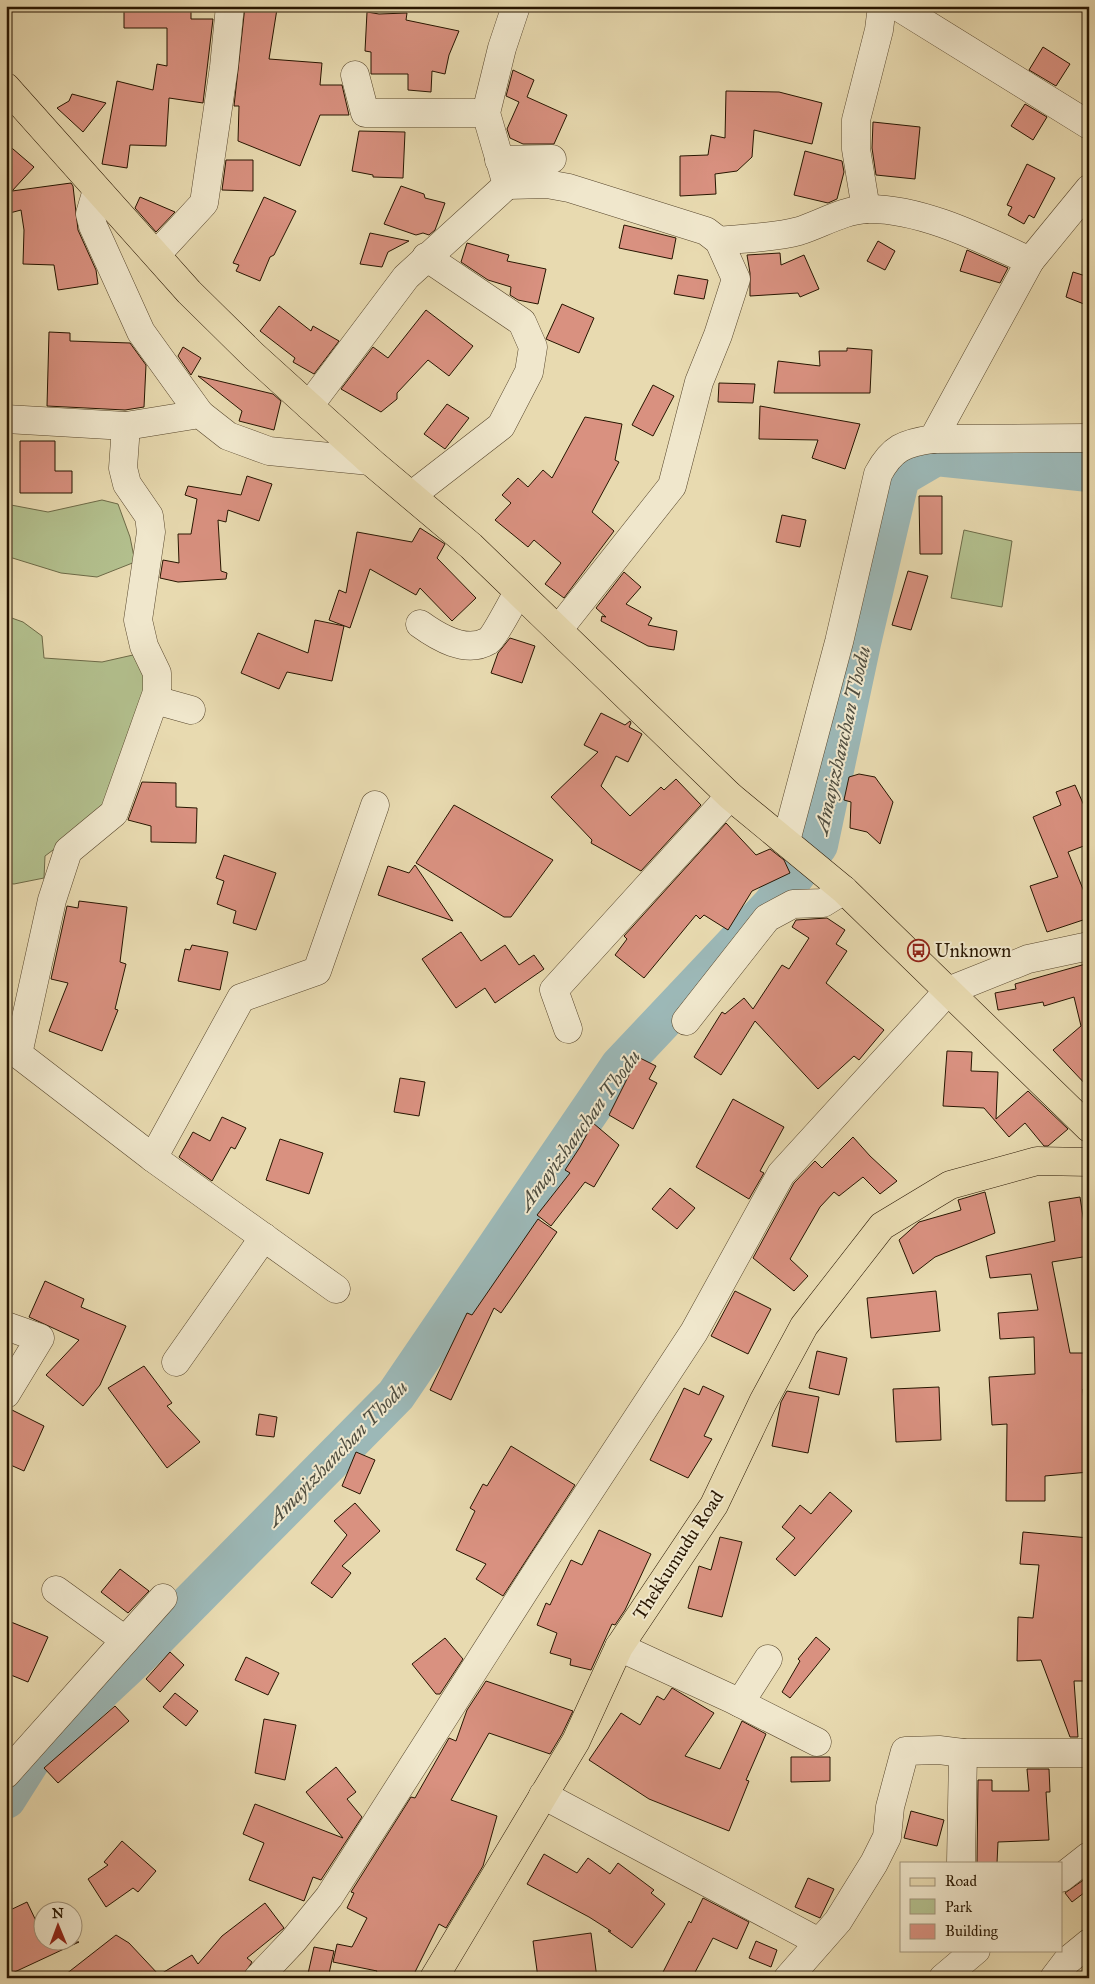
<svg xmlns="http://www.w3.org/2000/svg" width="1095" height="1984" font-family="'IM FELL Great Primer',serif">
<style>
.green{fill:#b3c08e;stroke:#6d6a47}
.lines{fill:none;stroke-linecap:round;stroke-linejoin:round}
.river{stroke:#9cb8b7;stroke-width:40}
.building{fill:#d99180;stroke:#271500}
.minor-casing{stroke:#57462c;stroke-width:29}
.major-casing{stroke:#271500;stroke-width:29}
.minor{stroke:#f0e7cc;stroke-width:28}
.major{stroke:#e8dab0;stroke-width:28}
.labels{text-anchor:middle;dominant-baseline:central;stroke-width:4;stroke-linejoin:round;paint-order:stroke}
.poi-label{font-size:19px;fill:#271500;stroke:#f0e7cc;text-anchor:start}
.street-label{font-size:19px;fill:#271500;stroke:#f0e7cc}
.water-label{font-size:20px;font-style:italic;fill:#504e40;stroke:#f0e7cc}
</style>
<rect width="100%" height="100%" fill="#e8dab0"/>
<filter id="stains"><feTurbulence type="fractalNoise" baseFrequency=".004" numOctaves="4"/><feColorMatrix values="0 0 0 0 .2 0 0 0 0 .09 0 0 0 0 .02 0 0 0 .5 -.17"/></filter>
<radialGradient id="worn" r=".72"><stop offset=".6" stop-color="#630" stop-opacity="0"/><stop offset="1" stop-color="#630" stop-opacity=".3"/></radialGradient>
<g class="green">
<path d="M6,499L11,505L48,512L102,500L118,504L130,537L135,562L97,577L61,573L6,556Z"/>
<path d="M964,530L1012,541L1002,607L951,598Z"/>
<path d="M6,616L23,622L42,636L44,658L102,662L133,655L154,672L124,797L45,856L44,878L14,884L6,883Z"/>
</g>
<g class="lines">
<path class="river" d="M6,1799L37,1750L141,1653L396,1395L620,1066L772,905L818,845L861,643L900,477L936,456L1089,472"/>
</g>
<g class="building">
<path d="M124,6H191V19H213L203,103L169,98L166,146L130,145L127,168L102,164L117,81L153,90L157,64L167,66V28H124Z"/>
<path d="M245,6L277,9L269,59L322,63L320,85H342L349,115H320L300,166L238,141L239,106H234Z"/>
<path d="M367,12L379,14L407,13L406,20L459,31L449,55L445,74L432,71L431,92L408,90V74H371V52L365,51Z"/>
<path d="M1043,47L1070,64L1056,86L1029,70Z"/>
<path d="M513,70L534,80L527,97L567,115L554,144H523L510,138L507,129L519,102L506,96Z"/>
<path d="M726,91L779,92L822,103L812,144L754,130L752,157L737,171L715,174L716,194L680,196V156L708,155L711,135L725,138Z"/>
<path d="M72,94L106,103L83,132L57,108L69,101Z"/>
<path d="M1025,104L1047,117L1033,140L1011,126Z"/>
<path d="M873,122L920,127L915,179L876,175L872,148Z"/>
<path d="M359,131L405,132L403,178L373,177V175L352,171Z"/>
<path d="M6,143L34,167L12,191L71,183L73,186L78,230L96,270L98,284L58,290L54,265L23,264L24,230L21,210L6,214Z"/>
<path d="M805,151L842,161L844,172L837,199L828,203L794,195Z"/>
<path d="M226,160H253V191L222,190Z"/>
<path d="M1027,164L1055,178L1034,218L1029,215L1024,224L1008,215L1012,207L1007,205Z"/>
<path d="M401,186L424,194L425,198L445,203L435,230L429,235L423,233L416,235L384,224Z"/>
<path d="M140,197L175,212L156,232L135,208Z"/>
<path d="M264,197L296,211L274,255L270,257L260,281L236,271L239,265L233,263Z"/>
<path d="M624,225L676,238L672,259L619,248Z"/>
<path d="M370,233L409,241L388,252L382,267L360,264Z"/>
<path d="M878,241L895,251L885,270L867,261Z"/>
<path d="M467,243L509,255L507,261L546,269L538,304L518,300L510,295L511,287L488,280L461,262Z"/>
<path d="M967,250L1008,268L1000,283L960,271Z"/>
<path d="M780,253L781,265L804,255L819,289L800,297L798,293L750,296V273L747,255Z"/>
<path d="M1073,272L1089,277V306L1066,297Z"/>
<path d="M678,275L708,280L704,299L674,294Z"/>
<path d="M562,304L594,318L579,353L546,339Z"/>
<path d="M279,306L311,331L313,326L339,341L314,374L293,362L295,358L260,331Z"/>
<path d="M426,310L473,346L449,376L428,360L397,393V399L381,412L341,389L373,347L388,358Z"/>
<path d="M49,332L70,333V341L130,343L146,365L144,407L125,410L47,406Z"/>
<path d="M183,347L201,358L191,375L178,356Z"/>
<path d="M847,348L872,350L870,393H774L778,361L820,366L819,351H847Z"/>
<path d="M198,376L273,394L281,401L274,430L239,421L242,411Z"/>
<path d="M719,383L755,384L753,403L718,402Z"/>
<path d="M653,385L674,396L653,436L632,425Z"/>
<path d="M447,404L469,418L445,449L424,434Z"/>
<path d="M760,406L860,424L845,469L812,458L818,440L759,439Z"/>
<path d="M585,417L622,424L615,460L619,462L592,512L614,531L564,598L545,584L561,563L534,540L528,547L495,520L511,503L502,495L518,478L528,487L543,470L552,478Z"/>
<path d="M20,441H55V471H72V493H20Z"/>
<path d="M247,476L272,484L259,521L228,510L226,522L218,520L221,571L227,573L226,579L178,582L160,578L163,560L179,563L178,534H191L197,499L185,495L188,486L241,495Z"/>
<path d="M919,496H942V554H920Z"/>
<path d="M782,515L806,520L800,547L776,542Z"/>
<path d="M420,528L445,544L437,558L476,598L452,621L420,588L416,595L370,569L350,628L329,620L339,590L346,593L357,532L412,542Z"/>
<path d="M908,571L928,576L911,630L892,625Z"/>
<path d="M624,572L641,587L626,604L652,618L648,625L677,631L674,650L648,646L601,621L602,616L606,617L596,608Z"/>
<path d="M315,620L344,626L332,681L287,672L279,689L241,673L258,633L308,653Z"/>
<path d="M510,638L535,646L522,683L491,673L498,653Z"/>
<path d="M601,713L625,725L630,721L631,723L629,727L642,734L628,762L616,756L601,786L630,816L661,787L664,790L676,779L701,805L641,871L591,843L592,840L551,797L598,752L584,745Z"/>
<path d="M859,774L875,777L893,802L880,844L867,832L850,828L851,802L844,800L849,777Z"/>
<path d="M142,782L176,783V807L197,808L196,843L151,842V826L128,820Z"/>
<path d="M1075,785L1089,817V844L1068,852L1089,904V918L1047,932L1030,886L1058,877L1033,817L1061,805L1056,792Z"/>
<path d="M454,805L553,860L511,917H504L416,863Z"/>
<path d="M726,823L756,855L770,849L784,860L790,873L752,891L728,930L704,915L700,919L696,915L644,978L615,955L627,939L624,936Z"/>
<path d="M224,855L276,873L256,930L233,923L236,911L217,904L224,881L216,878Z"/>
<path d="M415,865L453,921L378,895L388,866L409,873Z"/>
<path d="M79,901L127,907L120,962L126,964L115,1009L118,1010L102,1051L49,1031L68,983L51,979L67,906L78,908Z"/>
<path d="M827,918L845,930L836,944L847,951L826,983L884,1030L859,1060L854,1056L818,1089L755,1021L721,1075L694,1057L722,1012L725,1014L744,998L753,1009L782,965L789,969L809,938L792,927L796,920Z"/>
<path d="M461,932L481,961L505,945L519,965L534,955L544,969L495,1003L485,988L456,1008L422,959Z"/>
<path d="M192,945L228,952L220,990L178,981L185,949L190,950Z"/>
<path d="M1089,963V1088L1053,1050L1081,1026L1074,997L1044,1006L1043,1002L998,1010L995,993L1016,989L1015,984Z"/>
<path d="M947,1051L972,1052L971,1071L998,1072L996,1119L1028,1091L1068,1129L1048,1146H1044L1025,1123L1009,1137L984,1108L943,1106Z"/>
<path d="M638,1057L656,1066L649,1079L657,1083L633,1129L609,1115Z"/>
<path d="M400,1078L425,1082L419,1116L394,1112Z"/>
<path d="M733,1099L784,1127L760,1171L764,1173L749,1199L696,1167Z"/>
<path d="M222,1117L246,1128L235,1149L231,1147L212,1181L179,1157L193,1132L210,1141Z"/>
<path d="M593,1123L619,1145L594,1187L585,1182L551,1226L537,1215L570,1173L565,1170L580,1147Z"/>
<path d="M853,1137L870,1156L897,1181L880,1194L863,1177L839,1196L834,1192L820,1207L790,1259L808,1276L794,1291L753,1258L794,1183L815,1161L822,1168Z"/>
<path d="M280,1139L323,1153L309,1194L266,1180Z"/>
<path d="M670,1188L695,1208L677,1229L652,1209Z"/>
<path d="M985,1192L995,1233L935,1257L913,1274L899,1240L919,1222L961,1210L958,1200Z"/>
<path d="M1080,1197L1089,1256L1052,1262L1070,1353H1088L1089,1389H1083L1089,1472L1045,1476V1501H1006L1007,1424L992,1425L989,1377L1035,1374L1034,1337L1000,1339L998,1313L1038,1310L1031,1274L990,1278L986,1256L1055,1241L1049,1202Z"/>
<path d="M538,1219L557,1232L501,1313L494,1308L451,1400L430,1390L467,1313L472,1315Z"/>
<path d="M45,1281L84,1299L81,1307L126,1326L100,1385L83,1406L46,1375L79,1340L29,1317Z"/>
<path d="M735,1291L771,1309L748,1354L711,1336Z"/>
<path d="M936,1291L940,1331L871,1338L867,1298Z"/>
<path d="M817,1351L847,1358L839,1395L809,1388Z"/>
<path d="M144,1366L172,1403L167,1406L200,1442L167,1468L108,1388Z"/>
<path d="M703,1386L724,1396L704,1436L712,1439L688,1478L650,1460L684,1388L699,1395Z"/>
<path d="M939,1387L941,1440L896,1442L893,1389Z"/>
<path d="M787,1391L819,1397L808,1453L772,1446L781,1402Z"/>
<path d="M10,1409L44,1426L24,1471L6,1463V1410Z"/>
<path d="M259,1414L277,1417L274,1437L256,1435Z"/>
<path d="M511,1446L575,1485L503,1596L476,1579L486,1564L456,1550L475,1511L470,1508L483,1484L487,1486Z"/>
<path d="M356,1452L375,1460L360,1494L342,1486Z"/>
<path d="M830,1492L852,1511L795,1576L776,1559L795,1538L782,1527L800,1505L811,1514Z"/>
<path d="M355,1503L380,1531L342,1566L351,1573L332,1598L311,1583L347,1535L334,1521Z"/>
<path d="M599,1530L651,1554L625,1610L615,1625L612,1624L591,1670L570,1665L571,1659L550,1653L557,1633L537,1625L546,1603L550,1605L571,1560L582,1565Z"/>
<path d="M1023,1532L1089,1538L1086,1576H1089V1681H1074L1078,1737H1070L1041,1660L1017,1661L1018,1617L1033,1618L1039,1565L1020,1564Z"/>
<path d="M720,1537L742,1542L722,1617L688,1608L699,1566L711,1570Z"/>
<path d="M120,1569L149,1591L128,1613L101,1592Z"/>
<path d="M6,1620L48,1637L28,1682L6,1673Z"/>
<path d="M816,1637L830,1649L790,1698L782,1692L800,1661L798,1659Z"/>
<path d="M445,1638L463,1659L440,1694H436L412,1664Z"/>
<path d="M170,1652L184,1665L160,1692L146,1679Z"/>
<path d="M246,1657L279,1673L268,1695L235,1680Z"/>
<path d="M486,1681L573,1711L562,1734L550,1754L489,1733L451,1800L497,1816L483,1866L446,1928L439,1924L412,1978H373L377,1971L333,1962L337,1944L352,1947L367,1918L347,1908L354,1893L351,1892L411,1797L415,1798L449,1738L456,1741L467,1710Z"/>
<path d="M672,1688L714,1713L685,1756L720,1769L742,1721L766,1734L746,1780L749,1781L729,1831L649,1799L589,1760L621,1713L640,1725L657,1696L664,1700Z"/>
<path d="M175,1693L198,1711L186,1726L163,1707Z"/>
<path d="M115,1706L129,1721L58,1783L44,1768Z"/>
<path d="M264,1719L296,1725L285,1780L255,1773Z"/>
<path d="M791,1757H830V1781L791,1782Z"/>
<path d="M336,1767L356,1792L347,1799L362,1817L321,1880L313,1877L304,1901L249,1880L264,1843L243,1834L255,1804L343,1838L306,1792Z"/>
<path d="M1027,1769H1049L1050,1792H1046L1049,1840L998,1842L997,1863H977L978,1780H992V1791H1029Z"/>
<path d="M911,1811L944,1820L937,1846L904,1838Z"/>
<path d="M122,1841L156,1871L138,1892L133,1888L106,1907L88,1879L108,1865L104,1862Z"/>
<path d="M544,1854L577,1873L588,1858L610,1874L618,1863L654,1890L651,1893L665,1904L632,1948L608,1931H611L589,1917L527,1884Z"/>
<path d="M1089,1876V1889L1072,1902L1065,1893Z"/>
<path d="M808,1878L834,1889L820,1918L795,1907Z"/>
<path d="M703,1898L749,1922L737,1949L713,1938L692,1978H660L689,1921L691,1923Z"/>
<path d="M27,1902L37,1923L42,1921V1942H79L6,1976V1912Z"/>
<path d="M265,1903L284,1928L247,1958L252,1962L242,1978H61L116,1935L129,1943L159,1975L192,1955L198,1964L222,1936Z"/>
<path d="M591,1933L597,1978H538L533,1941Z"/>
<path d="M756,1941L777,1950L771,1967L749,1958Z"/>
<path d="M314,1947L334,1951L328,1978H307Z"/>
</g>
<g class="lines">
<defs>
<g id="minor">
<path d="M897,6L1089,125"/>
<path d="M355,75L365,113H486"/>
<path d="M499,160L552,159"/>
<path d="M507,185L547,184L569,188L706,231L719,241L736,279L718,335L699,382L672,486L558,630"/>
<path d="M97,190L90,214L93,226L141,332L200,414"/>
<path d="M866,209L856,149V120L879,30L882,6"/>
<path d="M719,241C744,238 774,238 799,231C821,224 844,210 867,209C921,208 982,239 1030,261L933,439"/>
<path d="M157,254L204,203L224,67L230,6"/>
<path d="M1030,261L1089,189"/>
<path d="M309,406L406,277L507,185L486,113L502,48L516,6"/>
<path d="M6,419L126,426L200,414L228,436L269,451L370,461"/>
<path d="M126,426L123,468L127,484L149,516L151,532L138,620L144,646L157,673V692L114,813L68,851L52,900L18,1054L153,1158L241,998L317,971L375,805"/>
<path d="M412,495L501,426L529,372L533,347L522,322L426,257"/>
<path d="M420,624C438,637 466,654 488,641C494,637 513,601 518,592"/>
<path d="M155,700L191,710"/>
<path d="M786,841L839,642L878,474C892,448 904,443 933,439L1089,438"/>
<path d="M686,1021L767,918L793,904L823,903L844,890"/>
<path d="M568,1029L554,990L730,796"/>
<path d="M153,1158L336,1289"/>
<path d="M6,1326L40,1338L6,1394"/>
<path d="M176,1362L264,1237"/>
<path d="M56,1590L125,1640"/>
<path d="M619,1647L732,1699L817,1742"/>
<path d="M740,1703L768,1659"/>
<path d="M6,1774L163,1598"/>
<path d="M543,1795L819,1942"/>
<path d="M961,1863L963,1753"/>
<path d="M1061,1878L1089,1856"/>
<path d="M258,1978L293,1941L329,1897L543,1562L694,1332L781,1174L948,991L1028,959L1089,946"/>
<path d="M788,1978L838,1921L874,1863L887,1837L890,1807L905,1751L939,1750L963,1753H1089"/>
<path d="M943,1978L976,1950"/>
<path d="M1054,1978L1067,1961L1089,1943"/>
</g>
<g id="major">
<path d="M6,87L189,292L254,356L370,461L471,546L730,796L844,890L1089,1128"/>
<path d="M434,1978L576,1741L619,1647L714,1505L763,1402L804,1326L882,1226L950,1185L1037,1161L1089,1162"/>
</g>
</defs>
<use href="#minor" class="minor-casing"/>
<use href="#major" class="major-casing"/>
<use href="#minor" class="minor"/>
<use href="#major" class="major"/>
</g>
<defs>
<symbol id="bus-ring" viewBox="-11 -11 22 22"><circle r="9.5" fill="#f0e7cc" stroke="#8f2418" stroke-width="1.5"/><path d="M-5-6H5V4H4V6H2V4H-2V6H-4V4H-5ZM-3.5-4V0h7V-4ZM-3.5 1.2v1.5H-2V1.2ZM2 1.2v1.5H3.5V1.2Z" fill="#8f2418"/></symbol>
</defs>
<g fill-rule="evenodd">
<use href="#bus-ring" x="906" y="938" width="25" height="25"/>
</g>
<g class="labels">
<g class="poi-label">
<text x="935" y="950">Unknown</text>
</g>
<g class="street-label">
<text transform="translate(678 1555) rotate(-57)">Thekkumudu Road</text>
</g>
<g class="water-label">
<text transform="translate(842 740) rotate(-77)">Amayizhanchan Thodu</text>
<text transform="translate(579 1130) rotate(-54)">Amayizhanchan Thodu</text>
<text transform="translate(337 1453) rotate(-46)">Amayizhanchan Thodu</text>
</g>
</g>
<rect width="1095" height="1984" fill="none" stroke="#e8dab0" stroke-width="25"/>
<rect x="8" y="8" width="1080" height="1969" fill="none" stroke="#271500" stroke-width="2.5"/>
<rect x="12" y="12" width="1070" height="1959" fill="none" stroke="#271500"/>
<rect x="900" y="1862" width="162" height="90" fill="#f0e7cc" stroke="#a0937a"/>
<rect x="910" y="1878" width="25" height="8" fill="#e8dab0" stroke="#a0937a"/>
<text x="945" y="1886" font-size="15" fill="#271500">Road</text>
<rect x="910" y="1899" width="25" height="15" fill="#b3c08e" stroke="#a0937a"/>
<text x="945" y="1912" font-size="15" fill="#271500">Park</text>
<rect x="910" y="1924" width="25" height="15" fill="#d99180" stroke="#a0937a"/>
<text x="945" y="1936" font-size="15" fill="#271500">Building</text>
<g transform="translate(58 1926) rotate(359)"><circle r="24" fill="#f0e7cc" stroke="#a0937a"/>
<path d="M0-4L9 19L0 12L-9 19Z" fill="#8f2418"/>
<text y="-8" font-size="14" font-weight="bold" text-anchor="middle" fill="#271500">N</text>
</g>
<rect width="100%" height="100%" filter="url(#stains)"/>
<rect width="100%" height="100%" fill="url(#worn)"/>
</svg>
